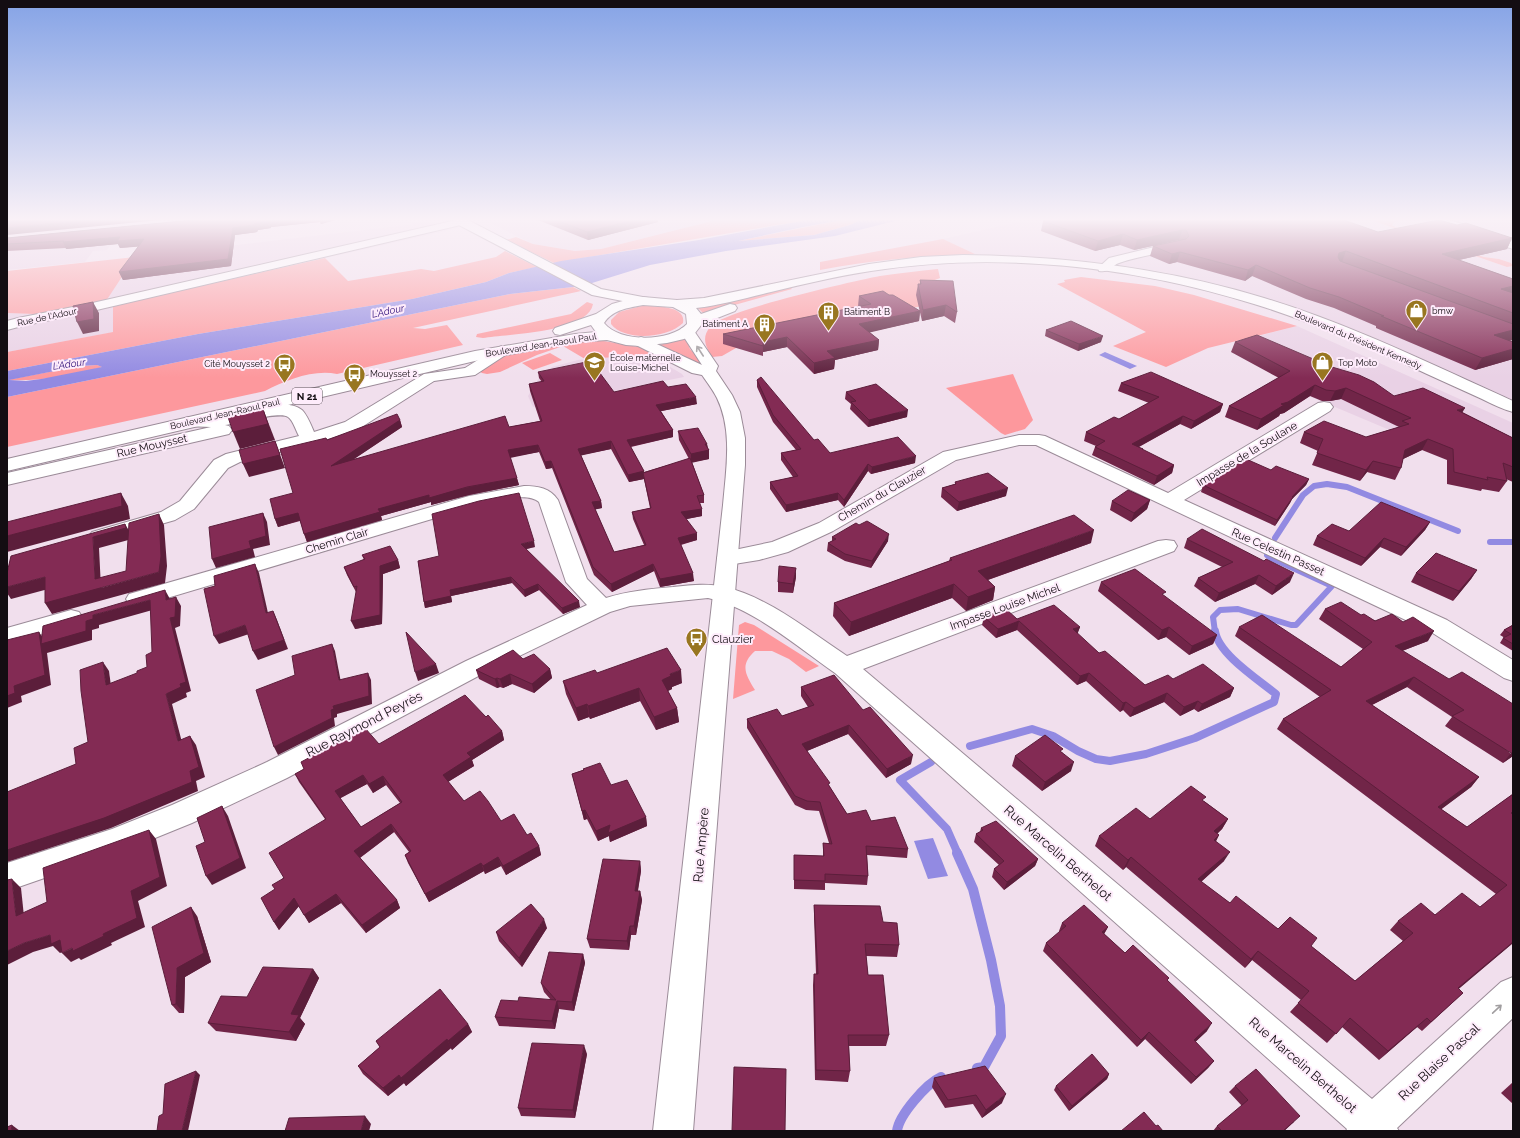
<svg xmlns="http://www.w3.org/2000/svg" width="1520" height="1138" font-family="Raleway,sans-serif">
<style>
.built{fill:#e9d1e5}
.green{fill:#fd989d}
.water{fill:#928ae2;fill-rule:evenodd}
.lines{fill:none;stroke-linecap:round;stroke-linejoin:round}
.stream-far2{stroke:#928ae2;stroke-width:6}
.stream-far1{stroke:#928ae2;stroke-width:8}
.stream{stroke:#928ae2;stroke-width:10}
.street-casing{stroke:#9b8b98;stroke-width:2}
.secondary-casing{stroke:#9b8b98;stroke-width:2}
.primary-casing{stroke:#9b8b98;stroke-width:2}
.street{fill:#fff;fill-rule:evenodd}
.secondary{fill:#fff;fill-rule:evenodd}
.primary{fill:#fff;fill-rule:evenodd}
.wall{fill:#712548;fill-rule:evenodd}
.shaded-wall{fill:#5c1e3b}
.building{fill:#832b54;stroke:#5c1e3b;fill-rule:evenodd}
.oneway{stroke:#a19ea0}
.labels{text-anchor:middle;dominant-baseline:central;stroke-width:4;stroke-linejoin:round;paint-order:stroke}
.far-poi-label{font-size:9px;fill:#130d12;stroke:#feecfb;text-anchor:start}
.far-street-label{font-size:9px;fill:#130d12;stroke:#feecfb}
.far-water-label{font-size:10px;font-style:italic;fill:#31127a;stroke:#feecfb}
.shield{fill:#feecfb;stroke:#5a5058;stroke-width:1}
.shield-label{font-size:10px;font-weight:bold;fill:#130d12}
.street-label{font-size:11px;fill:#130d12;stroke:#feecfb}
.poi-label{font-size:11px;fill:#130d12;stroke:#feecfb;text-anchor:start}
.near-street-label{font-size:13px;fill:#130d12;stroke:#feecfb}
</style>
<rect width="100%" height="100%" fill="#f1dfed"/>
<g class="built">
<path d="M434,218H449L459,228L113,306L114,332L7,352V313L35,314L135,257L407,225Z"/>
<path d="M719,218L720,219L601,249L575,251L533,244L482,219Z"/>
<path d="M1036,218H1103L1174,243L1275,218H1365L1507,267L1513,266V400L1361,332L1325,319L1308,312L1222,286L1163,272L1095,262L975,254L943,239Z"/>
<path d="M1412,218H1513V264L1499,259L1484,257L1395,227L1392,225L1394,222Z"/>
<path d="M119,232L107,250L93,251L85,262L7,270V243Z"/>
<path d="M1297,326L1513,423V482L1271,380L1302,369L1240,341Z"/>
<path d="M609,356L645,358L660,361L682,374L684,377L533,407L528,396L539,378L552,367L578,360Z"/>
</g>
<g class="green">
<path d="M719,218H818L554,263L506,240L516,237L533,244L575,251L601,249L720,219Z"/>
<path d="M1365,218H1412L1394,222L1392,225L1395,227L1484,257L1499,259L1511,263L1513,266L1507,267Z"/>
<path d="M846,219H862L850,225L814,235L738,241Z"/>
<path d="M943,239L975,254C923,256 872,260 820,270V262Z"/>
<path d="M505,251L537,267L509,273L486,282L412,299L198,334L7,371V352L113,332V306L325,258L348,281L421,269L434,271L496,257Z"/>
<path d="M135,257L106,301L35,314L7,313V271Z"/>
<path d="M938,269L940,278L927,283L917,295V299L921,300L922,306L908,309L859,306L865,310L736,348L722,356L712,357C706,347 701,338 710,327C721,311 854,281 880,276C899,273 919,271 938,269Z"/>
<path d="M1081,277L1155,286L1194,295L1297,326L1208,348L1166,367L1113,346L1146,332L1057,284L1065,282L1064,280Z"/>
<path d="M789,286L792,289L720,309L705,315L696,306Z"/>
<path d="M573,287L581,291L413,328L425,329L447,325L463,345L337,374C314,369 286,380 265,391L7,447V397L510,294Z"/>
<path d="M587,302L593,304C588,333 506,334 483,338L476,337L477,334L571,314Z"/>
<path d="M641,306C653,306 687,305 683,323C668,338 625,342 611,324V320L619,312Z"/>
<path d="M686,339L690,349L705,365L700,366L659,345Z"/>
<path d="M598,340L650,349L661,355L660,361L631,356L585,359L563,346L537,355L500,372L487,374L482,373L478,370L501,355L577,341Z"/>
<path d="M550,353L562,360L533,370L522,363Z"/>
<path d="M97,365L103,367C73,375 38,382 7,380L80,366Z"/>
<path d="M1013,374L1033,420L1025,429L1005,435L1001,433L946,388Z"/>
<path d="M745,622L754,625L819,666L806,672L789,659L772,651H755C739,665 746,675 755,690L733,699L739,625Z"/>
</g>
<g class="water">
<path d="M818,218H854L803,227L738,241L814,235L850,225L862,219L859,218H907L835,236L726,251L650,265L592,283L573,287L510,294L7,397V371L198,334L412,299L486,282L509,273L561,261L699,240ZM97,365L102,367L41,379L26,381L9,380L80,366Z"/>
<path d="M1105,352L1137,366L1130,369L1099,355Z"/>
<path d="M933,838L948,876L928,879L914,841Z"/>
</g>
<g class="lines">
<g class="stream-far2">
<path d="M1275,538L1303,495L1314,486L1327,484L1347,487L1458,531"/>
<path d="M1490,542H1513"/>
<path d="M1215,632L1213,617L1220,610L1238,609L1291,625H1296L1332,586L1271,558L1267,555L1268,553"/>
</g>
<g class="stream-far1">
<path d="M970,746L1032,729L1053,736L1078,751L1096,759L1110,761L1146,754L1195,738L1274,702L1276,694C1259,680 1218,654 1215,631"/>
<path d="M931,762L900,780L947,829L958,854"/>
</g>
<g class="stream">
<path d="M957,853L973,889L991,960L1000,1006L1001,1036L984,1067L977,1068"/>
<path d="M897,1131C899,1115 926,1084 941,1077"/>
</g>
<defs>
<g id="street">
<path d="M1426,218H1444L1513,241V249L1427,220Z"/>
<path d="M461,219L465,220L467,222L465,224L88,312L22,326L7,330V321L18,318L88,304Z"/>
<path d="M1179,241L1183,242L1185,245L1183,248C1162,253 1139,256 1119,263C1111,266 1109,273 1099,271L1098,268L1109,258Z"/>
<path d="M502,346L507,348L510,351L507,354L475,375L434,381L357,430L315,443L240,462L228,468L194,509L175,520L106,540L99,542L92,540L89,536L92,532L161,512L180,501L214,460L226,454L299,436C296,431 293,420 288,417C281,411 236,423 225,425L229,426L232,430L229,434L7,485V473L211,427L185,426L182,422L185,418C195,416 205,418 215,417C237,415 284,395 302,410C307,415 311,425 314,432L345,422L424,374L465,368L497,348Z"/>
<path d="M1324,402L1330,403L1333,407L1330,411L1184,500L1447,620L1513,660V681L1504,678L1431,632L1036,445H1019L956,460L833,531L788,552L759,560L728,565L720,563L717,558L720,553L772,542L819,523L943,452L1019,435H1039L1045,436L1168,493L1318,403Z"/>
<path d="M524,486C538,486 550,488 558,500L587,579L606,598C628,591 650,589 673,587C691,585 707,583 725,587C768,597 810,632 847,656L1158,541L1166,540L1174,541L1177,546L1174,551L863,669L1372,1099L1501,982L1513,977V1018L1397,1128L1399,1131H1346L1347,1129L835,673C799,648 752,607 708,598L630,606L610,612L484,673L287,778L192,823L128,849L7,891V863L112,829L172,805L267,762L466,661L587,605L566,582L539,502C526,491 495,502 479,505L137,607L129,604L126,599L129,594L469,496Z"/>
<path d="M71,610L79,612L83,618L79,624L7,644V628Z"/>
</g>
<g id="secondary">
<path d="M452,218H464L601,289L648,298L650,301L648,304L643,305L592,295L457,224Z"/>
<path d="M687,327L692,328L718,366L716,371L732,395L740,412L745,438V465L693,1131H653L723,505C726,470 733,431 717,398C713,390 707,382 702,375L692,373L636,345L633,342L636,339L641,337L646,339L702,365L680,331L682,328Z"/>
</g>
<path id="primary" d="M963,255C1065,256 1166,268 1264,298C1350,324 1431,364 1513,401V412C1502,409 1492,404 1482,399C1464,391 1445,382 1427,374C1371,348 1313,322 1254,304C1132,266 997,251 871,271C837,276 804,284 771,292C746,298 721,305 696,308L701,314L730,304L735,305L737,308L735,311L702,324L695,333L684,339L667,343L640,346L626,345L607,340L575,342L475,361L7,471V459L475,351L575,334L596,332L591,325L560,335L555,334L553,331L555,328L596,314L612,304L630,299L643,297L677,300L704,298L869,264L921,257ZM643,305L673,307L686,314L687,324C670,342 620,343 604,323C613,309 629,308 643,305Z"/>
</defs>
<use href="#street" class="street-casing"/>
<use href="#secondary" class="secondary-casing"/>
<use href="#primary" class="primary-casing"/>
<use href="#street" class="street"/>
<use href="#secondary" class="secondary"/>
<use href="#primary" class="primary"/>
</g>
<g class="wall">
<path d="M213,218H342L321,224L320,222L271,227V228L258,230L257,232L235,235L231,266L123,280L119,272L139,246L120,248L118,244L66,249V248L7,251V238Z"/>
<path d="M533,218H658V222L588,240Z"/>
<path d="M1311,220L1378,232L1457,225L1512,238L1507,249L1459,260L1513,279V339L1509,340L1513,342V359L1475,370L1376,328V326L1334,308L1306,299L1252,276L1245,281L1177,262L1169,264L1150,256L1153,246L1182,240H1179L1134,250L1120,245L1095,251L1041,231L1043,221Z"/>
<path d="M920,280L957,312L955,323L944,316L922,321L916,295L918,284H920Z"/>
<path d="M889,295L920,311L919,321L869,332L879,340L878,350L835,360L834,369L814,374L787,347L763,352V356L723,344V334L859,307L858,306L859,296Z"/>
<path d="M1046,330L1101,342L1078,351L1045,336Z"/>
<path d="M1235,342L1394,396L1462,412L1513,438V482L1506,479L1507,481L1499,492L1482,489L1481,491L1447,484V460L1422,450L1403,459L1401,468L1395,480L1367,472L1360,481L1312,465L1318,451L1300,443L1304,432L1366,437L1399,427L1341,399L1330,401H1322L1310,396L1284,413L1280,414L1279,416L1257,430L1225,417L1229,406L1279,378L1231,352Z"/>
<path d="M538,372L614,392L668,387L697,404L661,411L673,430V437L631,447L644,472L689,459L679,440L678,431L707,444L708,449L709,450V459L692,462L704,495V503H700L702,516L686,519L697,540L681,545L694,581L660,587L654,571L612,592L594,575L552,468L546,469L539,452L510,457L519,485L469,495L431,505V502L381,516L382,520L307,542L300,521L278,527L275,519L293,493L327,440L400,420L402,427L354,459L509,427L540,421L530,391L529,384L542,382L539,378ZM611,449L629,482L644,479L650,508L632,512L633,519L644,545L614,552L595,509L602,508L601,501L581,455Z"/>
<path d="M757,380L814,440L830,453L915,463L871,474L868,471L844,507L838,500L786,512L770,489V482L793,477L781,460V453L796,450L773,422L757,387Z"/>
<path d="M1121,383L1223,404L1220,412L1191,429L1180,424L1139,447L1143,450L1174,465L1172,473L1154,485L1092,455L1095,447L1096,446L1084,441L1086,432L1119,419L1149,403L1118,391Z"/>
<path d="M846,392L907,417L868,427L850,409L851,404L845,399Z"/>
<path d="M1271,470L1309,479L1306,485L1292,499L1290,503L1275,526L1201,492L1203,485Z"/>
<path d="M955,482L1006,496L957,511L941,497L942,488L955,484Z"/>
<path d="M1150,500L1147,509L1131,522L1110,510L1112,501Z"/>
<path d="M1430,522L1425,530L1401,556L1380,547L1361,566L1313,545L1317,536L1349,531Z"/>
<path d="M832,537L888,541L871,568L845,561L827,551L828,543L832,541Z"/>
<path d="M1187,539L1290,582L1272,595L1255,584L1215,602L1194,586L1198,578L1222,567L1184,548Z"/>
<path d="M1091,543L988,580L995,587L993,600L966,611L952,598L849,636L833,616L834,603L949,561L950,558Z"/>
<path d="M535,547L526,549L580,607L563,614L539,590L525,597L512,583L451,596L452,602L425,608L424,602L418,561Z"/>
<path d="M362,555L398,560L400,568L383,574L382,624L355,629L356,592L347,575L344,567L364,560Z"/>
<path d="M1477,570L1471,579L1453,601L1411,582L1416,573Z"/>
<path d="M796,577L793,593L778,592V582Z"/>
<path d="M1101,582L1217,635L1213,644L1189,655L1166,637L1158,640L1098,591Z"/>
<path d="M1325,609L1361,615L1428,641L1402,651L1513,756L1503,763L1445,726L1452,717L1407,687L1372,705L1479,777L1471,787L1441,809L1467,827L1513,794V943L1458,989L1463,993L1422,1031L1417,1027L1379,1060L1342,1027L1327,1043L1290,1012L1301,1000L1252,960L1245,968L1126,867L1123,870L1095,846L1099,836L1204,801L1228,819L1222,829L1217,834L1219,835L1216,841L1224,861L1201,882L1230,903L1311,946L1355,981L1403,941L1390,930L1398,921L1480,907L1496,894L1277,729L1283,719L1320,697L1235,636L1239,627L1341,667L1363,649L1319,619Z"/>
<path d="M984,617L1017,619L1080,627L1077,634L1099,653L1145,685L1173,679L1234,688L1230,697L1198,712L1194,709L1180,716L1164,702L1130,717L1123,710L1120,712L1086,681L1077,685L1017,630L996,638L982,625Z"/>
<path d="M1513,625V651L1500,643L1503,638H1505L1500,635L1504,630Z"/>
<path d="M523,659L550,669L552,678L534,693L512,684L503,688L500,687L497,688L479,679L476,670Z"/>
<path d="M597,673L682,683L672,687V689L668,691L677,708L679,722L656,730L640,701L590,719L589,717L578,721L566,694L563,681Z"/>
<path d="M801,687L863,710L911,764L886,778L848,734L807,751L847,814L871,821L908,849L907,858L867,855L868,876L867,885L825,883V890L794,889V855L823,856V843H829L819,811L806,810L795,805L747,728V719L782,716L808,707L801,696Z"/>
<path d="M486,717L502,731L504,740L472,760L474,766L448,782L464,801L527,835L539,846L541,855L506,875L501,866L485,874L484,871L429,902L408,863L405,855L409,852L394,832L360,858L397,900L400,908L366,933L341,903L309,923L299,906L279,930L274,922L275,889L325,819L299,782L295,774L379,744ZM367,784L373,793L386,785L400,803L361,827L340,798Z"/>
<path d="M1062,752L1071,771L1042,791L1012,766L1015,756Z"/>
<path d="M583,769L611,785L646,817L647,826L610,842L609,836L598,841L587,819L584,820L572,774L583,770Z"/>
<path d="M981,828L1038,859L1035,866L1004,890L992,877L994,869L999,865L974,842L976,834L980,832Z"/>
<path d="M640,861L641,871L638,891H640L642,900L636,935H631L629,950L590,948L587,939Z"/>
<path d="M814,905L883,922L899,945L897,957L866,956L868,975L889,1035L886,1046H849L850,1071L848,1082L815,1080L813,985L814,974H816L814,917Z"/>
<path d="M197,916L211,962L185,977L184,1013H179L172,1005Z"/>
<path d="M1062,923L1108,927L1104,934L1125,953L1168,981L1207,1031L1195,1042L1214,1061L1208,1068L1191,1084L1145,1039L1137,1047L1043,951L1046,943L1060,932L1059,931Z"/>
<path d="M547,928L522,967L499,941L496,932Z"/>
<path d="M583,954L585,963L574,1011L559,1009L555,1029L499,1026L495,1017L518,1001L551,1000L544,992L541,983Z"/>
<path d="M313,969L319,978L300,1018L305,1024L296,1041L216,1031L208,1023L247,997Z"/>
<path d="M468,1024L472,1032L452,1050L451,1048L406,1086L404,1083L388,1096L363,1074L358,1066L380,1047L376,1041Z"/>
<path d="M587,1054L575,1118L521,1116L518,1108Z"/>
<path d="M1109,1074L1107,1079L1069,1111L1054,1090L1056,1086Z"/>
<path d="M934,1078L1002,1103L982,1118L973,1104L945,1108L932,1087Z"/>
<path d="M1513,1082V1104L1501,1093Z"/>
<path d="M1235,1086L1294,1122L1284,1131H1213L1217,1126L1242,1106L1229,1092Z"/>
</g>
<g class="shaded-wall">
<path d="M107,218H180L7,235V228Z"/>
<path d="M288,218H342L321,224L320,222L271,227V228L258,230L257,232L235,235L231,266L123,280L119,272L233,228L269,220Z"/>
<path d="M409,218H419L409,220Z"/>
<path d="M642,218H658V222L588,240L587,232Z"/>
<path d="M1182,230L1179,240L1134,250L1137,240Z"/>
<path d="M1123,234L1120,245L1095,251L1098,241Z"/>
<path d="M120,237L144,239L147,246L120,248L118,244L66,249L63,242Z"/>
<path d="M1512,238L1507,249L1437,265L1442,254Z"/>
<path d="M1346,251L1342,262L1335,264L1339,253Z"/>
<path d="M1180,252L1177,262L1169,264L1172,254Z"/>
<path d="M1256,265L1252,276L1245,281L1248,270Z"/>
<path d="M1513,286V295L1501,289Z"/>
<path d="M93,302L99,313V331L83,334L77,322Z"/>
<path d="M946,305L944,316L922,321L923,310Z"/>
<path d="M920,311L919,321L859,335V324Z"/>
<path d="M1513,330V340L1488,346L1494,335Z"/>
<path d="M1103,336L1101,342L1078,351L1079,344Z"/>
<path d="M787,337V347L763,352V356V342Z"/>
<path d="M879,340L878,350L835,360L834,369L814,374V363L827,351Z"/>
<path d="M1513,349V359L1475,370L1482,358Z"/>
<path d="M1315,385L1310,396L1284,413L1280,414L1279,416L1257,430L1261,419L1281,404Z"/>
<path d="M1346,388L1341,399L1330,401L1335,391Z"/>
<path d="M696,397L697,404L657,412L656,405Z"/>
<path d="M1223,404L1220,412L1191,429L1194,421Z"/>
<path d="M1465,408L1459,418L1457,410Z"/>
<path d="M263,409L275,440L240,449L233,432Z"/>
<path d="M908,410L907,417L868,427L869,420Z"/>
<path d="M1183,416L1180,424L1129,452L1132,444Z"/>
<path d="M400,420L402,427L333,473L331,466Z"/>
<path d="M673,430V437L628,447L627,440Z"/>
<path d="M1428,439L1422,450L1399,461L1405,450Z"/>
<path d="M275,441L285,468L249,477L243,464Z"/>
<path d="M611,441V449L579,456L578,449Z"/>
<path d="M705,444H707L708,450H709V459L691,463V454Z"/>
<path d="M538,445L539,452L510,458L508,450Z"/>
<path d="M916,456L915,463L871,474L872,467Z"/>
<path d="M551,461L552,468L546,469L545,462Z"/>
<path d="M1373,461L1367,472L1360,481L1366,470Z"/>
<path d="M868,464V471L844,507V500Z"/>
<path d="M1174,465L1172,473L1154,485L1157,476Z"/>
<path d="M644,471L645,478L643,473L644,479L629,482L628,475Z"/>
<path d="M517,478L519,485L469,495L431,505V502L381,516L382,520L307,542L304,534L378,509L429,495Z"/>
<path d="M1309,479L1306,485L1292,499L1290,503L1275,526L1277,520L1292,497Z"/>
<path d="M1008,488L1006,496L957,511L959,502Z"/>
<path d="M121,493L128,506L130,519L7,552V536Z"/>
<path d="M838,493V500L786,512V505Z"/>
<path d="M1150,500L1147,509L1131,522L1134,513Z"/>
<path d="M601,501L602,508L593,510L592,502Z"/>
<path d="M702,509V516L682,520L681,512Z"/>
<path d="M263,513L267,522L270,545L253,549L255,557L216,568L212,559L249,541Z"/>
<path d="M298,513L301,520L278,527L275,519Z"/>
<path d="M159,514L164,525L167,566L165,583L52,614L45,603L95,579L93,537L125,524L131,534L132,539L99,548L101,588L159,572Z"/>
<path d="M1430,522L1425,530L1401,556L1406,547Z"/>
<path d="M1094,530L1091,543L976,584L978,571Z"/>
<path d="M697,533V540L678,545V538Z"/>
<path d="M889,534L888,541L871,568L872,561Z"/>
<path d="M1384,538L1380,547L1361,566L1365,558Z"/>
<path d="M534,541L535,547L522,550L521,544Z"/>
<path d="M398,560L400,568L383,574L382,624L355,629L351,621L380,566Z"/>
<path d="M255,564L259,573L270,622L266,613Z"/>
<path d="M653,564L654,571L612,592L611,584Z"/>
<path d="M796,568V577L793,593V584Z"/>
<path d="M1477,570L1471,579L1453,601L1459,591Z"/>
<path d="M693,573L694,581L660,587V579Z"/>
<path d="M1294,573L1290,582L1272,595L1276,586Z"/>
<path d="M1259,575L1255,584L1215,602L1219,593Z"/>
<path d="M45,577L52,588L11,599L7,593V587Z"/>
<path d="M511,577L512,583L451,596L452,602L425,608L424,602L450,590Z"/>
<path d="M538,584L539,590L525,597L524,590Z"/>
<path d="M954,584L952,598L849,636L851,622Z"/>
<path d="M995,587L993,600L966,611L968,597Z"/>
<path d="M165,590L170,599L166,600Z"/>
<path d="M176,597L181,606L180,626L175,628L191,691L186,693L187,697L172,704L184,750L178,741L166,694L180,684L170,618Z"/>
<path d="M150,600L156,609L99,625V628L92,630V640L47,653L51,685L21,696L22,702L7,708V696L14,686L39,632L45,641L86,621L93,615Z"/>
<path d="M579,601L580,607L563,614L562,608Z"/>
<path d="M273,611L277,620L288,649L258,660L253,651Z"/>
<path d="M1019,621L1017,630L996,638L998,629Z"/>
<path d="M245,625L249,634L219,644L214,636Z"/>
<path d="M1080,627L1077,635L1073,629Z"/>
<path d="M1169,627L1166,637L1158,640L1162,630Z"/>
<path d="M1434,631L1428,641L1389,656L1395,646Z"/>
<path d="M1217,635L1213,644L1189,655L1192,646Z"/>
<path d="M332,644L335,651L342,688L339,680Z"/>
<path d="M103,662L109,671L112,694L106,685Z"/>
<path d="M436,664L439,673L418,681L415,672Z"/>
<path d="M550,669L552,678L534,693L532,684Z"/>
<path d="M681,670L682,683L672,687V689L663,693L662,680L670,674Z"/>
<path d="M368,673L371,680L372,704L337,714V717L334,718L335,726L278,755L274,747L331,710L333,706Z"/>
<path d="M1089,673L1086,681L1077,685L1080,676Z"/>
<path d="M510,674L512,684L503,688L500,679Z"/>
<path d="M1414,677L1407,687L1360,711L1366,701Z"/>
<path d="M497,678L500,687L497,688L495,679Z"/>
<path d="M639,688L640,701L590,719L588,706Z"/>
<path d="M1234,688L1230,697L1198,712L1202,704Z"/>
<path d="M1167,693L1164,702L1130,717L1134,708Z"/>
<path d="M1198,701L1194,709L1180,716L1184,707Z"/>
<path d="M1126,702L1123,710L1120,712L1123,703Z"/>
<path d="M587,704L589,717L578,721L576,708Z"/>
<path d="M677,708L679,722L656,730L654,717Z"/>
<path d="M849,725L848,734L802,753V744Z"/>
<path d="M502,731L504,740L472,760L474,766L446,783L443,775L467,753Z"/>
<path d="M190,736L196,745L205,777L196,781L198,791L111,828L7,862V850L190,771Z"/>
<path d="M1513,752V756L1503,763L1511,753Z"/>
<path d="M913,755L911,764L886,778L887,769Z"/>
<path d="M1074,762L1071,771L1042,791L1045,782Z"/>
<path d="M363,775L367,784L339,799L335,791Z"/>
<path d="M383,776L386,785L373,793L369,784Z"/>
<path d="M1479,777L1471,787L1431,817L1438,807Z"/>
<path d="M222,806L228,816L246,868L212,885L206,876Z"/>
<path d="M585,810L587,819L584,820L582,811Z"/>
<path d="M646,817L647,826L610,842L609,836L598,841L596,831L610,825Z"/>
<path d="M1228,819L1222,829L1209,841L1214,831Z"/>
<path d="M391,824L394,832L358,859L354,851Z"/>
<path d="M149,830L156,839L167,886L138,901L145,927L111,943L112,945L81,960L79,958L71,962L62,953L103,934L131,891Z"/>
<path d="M1219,835L1214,845V840Z"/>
<path d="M539,846L541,855L506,875L503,866Z"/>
<path d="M1230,852L1224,861L1193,889L1198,879Z"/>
<path d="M498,857L501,866L485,874L483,866Z"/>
<path d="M1131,857L1126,867L1123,870L1128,860Z"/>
<path d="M1038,859L1035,866L1004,890L1007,882Z"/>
<path d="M640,861L641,871L636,900L635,891Z"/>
<path d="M481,863L484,871L429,902L425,894Z"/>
<path d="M12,879L21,888L25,926L16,916Z"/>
<path d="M640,891L642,900L636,935L634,926Z"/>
<path d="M336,894L341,903L309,923L304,915Z"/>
<path d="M294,898L299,906L279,930L274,922Z"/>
<path d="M397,900L400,908L366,933L362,925Z"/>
<path d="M191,907L197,916L211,962L185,977L184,1013L176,1004L177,968Z"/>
<path d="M544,919L547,928L522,967L519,958Z"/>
<path d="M630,926L631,935L629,950L627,941Z"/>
<path d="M1108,927L1104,934L1102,932Z"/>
<path d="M50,935L60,940L69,949L60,953L53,946L33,952L7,965V951L24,943Z"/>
<path d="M1513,942V943L1448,998L1458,988Z"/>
<path d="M1258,951L1252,960L1245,968L1251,959Z"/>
<path d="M583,954L585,963L574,1011L572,1002Z"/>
<path d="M313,969L319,978L300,1018L305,1024L296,1041L289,1032L291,1014Z"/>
<path d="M557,1001L559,1009L555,1029L552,1021Z"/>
<path d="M1427,1018L1417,1027L1379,1060L1388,1051Z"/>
<path d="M1212,1023L1207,1031L1189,1048L1194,1040Z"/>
<path d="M468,1024L472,1032L452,1050L448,1041Z"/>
<path d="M1149,1032L1145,1039L1137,1047L1141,1040Z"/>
<path d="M447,1039L451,1048L406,1086L401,1078Z"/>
<path d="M584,1045L587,1054L575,1118L573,1110Z"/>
<path d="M1214,1061L1208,1068L1191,1084L1196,1077Z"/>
<path d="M196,1071L200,1075L188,1131H182Z"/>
<path d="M1109,1074L1107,1079L1069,1111L1072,1106Z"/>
<path d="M399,1075L404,1083L388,1096L383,1088Z"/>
<path d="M1006,1094L1002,1103L982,1118L986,1110Z"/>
<path d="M365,1116L371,1124L369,1131H361Z"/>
<path d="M1300,1116L1284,1131H1283Z"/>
<path d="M12,1125L20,1131H11Z"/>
</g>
<g class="building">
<path d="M7,218H107L7,228Z"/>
<path d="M213,218H288L269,220L268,222L255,223L254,225L233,228L228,259L119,272L144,239L117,241L120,237L63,242L64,241L7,244V238Z"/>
<path d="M551,218H642L587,232Z"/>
<path d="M1053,218H1307L1311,220L1319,218H1338L1378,232L1439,220L1457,225L1466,223L1512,238L1442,254L1513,279V286L1501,289L1513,293V313L1346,251L1339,253L1338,257L1340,261L1513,324V330L1494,335L1513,342V349L1482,358L1381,316H1384L1339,297L1310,288L1256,265L1248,270L1180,252L1172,254L1153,246L1186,239L1189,236L1186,230H1182L1137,240L1123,234L1098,241L1043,221Z"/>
<path d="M920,280L953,281L957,312L946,305L923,310L918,284H921Z"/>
<path d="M883,291L889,295H893L920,311L859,324L879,340L827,351L835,358L814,363L787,337L763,342V346L723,334L871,304L859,296Z"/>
<path d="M93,302L94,319L77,322L73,306Z"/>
<path d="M1071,321L1103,336L1079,344L1046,330Z"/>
<path d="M1257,335L1332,367L1359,375L1374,382L1394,396L1423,388L1465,408L1457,410L1513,438V467L1503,463L1507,481L1487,477L1488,480L1454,472L1453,449L1428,439L1405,450L1401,468L1373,461L1366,470L1317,453L1323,439L1304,432L1324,421L1366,437L1409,424L1402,421L1411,418L1346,388L1335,391L1326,390L1315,385L1288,402L1281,404L1284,405L1261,419L1229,406L1290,371L1235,342Z"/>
<path d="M591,361L614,392L663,381L668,387L686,384L696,397L656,405L673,430L627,440L644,471L628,475L611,441L578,449L601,501L592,502L614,552L646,545L632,512L651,508L643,473L690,458L704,495L697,496L702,509L681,512L697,533L678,538L693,573L660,579L653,564L611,584L593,567L551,461L545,462L538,445L508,450L517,478L467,487L429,498V495L378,509L380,512L304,534L298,513L275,519L270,499L293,493L280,449L326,438L327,440L397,414L400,420L331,466L505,416L509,427L542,421L529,384L544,381L538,372Z"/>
<path d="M1151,372L1223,404L1194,421L1183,416L1132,444L1143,449H1142L1174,465L1157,476L1095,447L1105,441L1086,432L1114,417L1119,419L1159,397L1121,383Z"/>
<path d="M761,377L814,440L818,439L830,453L898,437L916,456L872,467L868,464L844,500L838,493L786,505L770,482L798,476L781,453L801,449L773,415L757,380Z"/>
<path d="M876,384L908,410L869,420L851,402L856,401L846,392Z"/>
<path d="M263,409L268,424L233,432L228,417Z"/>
<path d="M698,428L707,444H705L709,450L691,454L678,431Z"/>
<path d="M275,441L280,455L243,464L239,450Z"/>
<path d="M1246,459L1271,470L1276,466L1309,479L1292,497H1293L1277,520L1203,485Z"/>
<path d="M988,473L1008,488L959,502L942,488L956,484L955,482Z"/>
<path d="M1128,490L1150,500L1134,513L1112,501Z"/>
<path d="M121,493L122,506L7,536V522Z"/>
<path d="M519,493L534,541L521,544L579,601L562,608L538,584L524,590L511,577L450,590L451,596L424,602L418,561L439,556L432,514L479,501Z"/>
<path d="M1381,502L1430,522L1406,547L1384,538L1365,558L1317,536L1332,524L1349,531Z"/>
<path d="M263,513L266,536L249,541L251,548L212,559L209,527Z"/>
<path d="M159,514L161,556L159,572L45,603V577L7,587V573L11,556L125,524L126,528L93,537L95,579L126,571L129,523Z"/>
<path d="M1074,515L1094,530L978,571L995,587L968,597L954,584L851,622L834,603L952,560L950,558Z"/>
<path d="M867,521L889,534L872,561L845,554L828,543L836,539L832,537L856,523L859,525Z"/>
<path d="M1202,529L1264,561L1266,559L1294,573L1276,586L1259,575L1219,593L1198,578L1233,562L1187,539Z"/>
<path d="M390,546L398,560L380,566V615L351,621L357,586L354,587L344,567L365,559L362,555Z"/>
<path d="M1436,553L1477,570L1459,591L1416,573Z"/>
<path d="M255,564L266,613L273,611L284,640L253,651L245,625L214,636L204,589L215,586L214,576Z"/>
<path d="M779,566L796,568L793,584L778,582Z"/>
<path d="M1135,569L1166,592L1162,594L1217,635L1192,646L1169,627L1162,630L1101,582Z"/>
<path d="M165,590L166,600L176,597L175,617L170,618L186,682L180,684L181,687L166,694L178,741L190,736L199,767L190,771L192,782L104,818L7,850V792L76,764L74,748L88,742L81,691L80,670L103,662L106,685L137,673V671L147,667L146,655L152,652L150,600L93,615V619L86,621V631L41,644L43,626Z"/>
<path d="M1341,602L1361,615L1364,614L1375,621L1392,614L1403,622L1413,617L1434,631L1395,646L1449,679L1462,672L1513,704V752L1511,753L1452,716L1464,710L1414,677L1366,701L1479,777L1438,807L1467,827L1513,794V812L1511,813L1513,814V942L1458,988L1463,993L1431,1022L1427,1018L1388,1051L1350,1018L1336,1034L1298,1003L1309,991L1258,951L1251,959L1131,857L1128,860L1099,836L1136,808L1150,819L1191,786L1206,797L1202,800L1228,819L1214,831L1219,835L1214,840L1230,852L1198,879L1230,903L1236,896L1278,929L1290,917L1317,938L1311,946L1355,981L1413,933L1398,921L1421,903L1435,915L1462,893L1480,907L1507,885L1283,719L1331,690L1239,627L1262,615L1341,667L1372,642L1325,609Z"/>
<path d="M1054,605L1080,627L1073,629L1099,653L1105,651L1145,685L1168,675L1173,679L1203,664L1234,688L1202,704L1198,701L1184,707L1167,693L1134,708L1126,702L1123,703L1089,673L1080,676L1019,621L998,629L984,617L1006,609L1017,619Z"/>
<path d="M1513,625V644L1503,638L1511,634L1504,630Z"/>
<path d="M39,632L45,675L14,686L15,693L7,696V640Z"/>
<path d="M406,632L436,664L415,672Z"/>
<path d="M332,644L339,680L368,673L369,696L333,706L334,709L331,710L332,718L274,747L256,690L295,675L292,656Z"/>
<path d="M667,648L681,670L670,674L671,676L662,680L677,708L654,717L639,688L588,706L587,704L576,708L563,681L595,670L597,673Z"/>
<path d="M513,650L523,659L534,654L550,669L532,684L510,674L500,679L497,678L495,679L476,670Z"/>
<path d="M834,675L863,710L870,707L913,755L887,769L849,725L802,744L830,783L828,784L847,814L866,810L871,821L895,817L908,849L866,846L868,876L825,874V881L794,880V855L824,856L823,843L832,844L820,802L807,801L795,796L747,719L777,709L782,716L814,705L801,687Z"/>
<path d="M465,695L486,717L488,715L502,731L467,753L471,757L443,775L464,801L480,791L488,801L501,821L514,814L527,835L531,833L539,846L503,866L498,857L483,866L481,863L425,894L405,855L411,851L391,824L354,851L397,900L362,925L336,894L304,915L294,898L274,922L261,898L275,889L272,885L284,878L269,853L326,819L295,774L304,769L301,762L365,728L379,744ZM363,775L369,784L383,776L402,802L361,827L335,791Z"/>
<path d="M1045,735L1063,749L1060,751L1074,762L1045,782L1015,756Z"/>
<path d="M600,763L611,785L627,780L646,817L608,833L610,825L596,831L585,810L582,811L572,774L584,770L583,769Z"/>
<path d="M222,806L240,858L206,876L196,846L205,842L197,818Z"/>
<path d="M996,821L1038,859L1007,882L994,869L1004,861L976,834L983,830L981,828Z"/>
<path d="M149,830L160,877L131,891L137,918L103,934L104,936L73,951L72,948L62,953L60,940L51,944L50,935L24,943L7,951V880L12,879L16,916L47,902L43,868Z"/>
<path d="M603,859L640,861L635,891H640L634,926H630L627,941L587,939Z"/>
<path d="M531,904L544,919L519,958L496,932Z"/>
<path d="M814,905L880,906L883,922L897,923L899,945L865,944L868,975H883L889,1035H848L850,1071L816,1070L814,974H818Z"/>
<path d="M1084,905L1108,927L1102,932L1125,953L1133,945L1169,978L1167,980L1212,1023L1194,1040L1214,1061L1196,1077L1149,1032L1141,1040L1046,943L1066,926L1062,923Z"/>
<path d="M191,907L204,953L177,968L176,1004L172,1005L152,927Z"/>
<path d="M549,952L583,954L572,1002L557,1001L552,1021L495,1017L501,1000L518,1001L519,997L556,1000L541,983Z"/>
<path d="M263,967L313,969L291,1014L299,1015L289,1032L208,1023L221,996L247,997Z"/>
<path d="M440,989L468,1024L448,1041L447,1039L401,1078L399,1075L383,1088L358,1066L380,1047L376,1041Z"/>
<path d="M532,1043L584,1045L573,1110L518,1108Z"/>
<path d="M1092,1054L1109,1074L1072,1106L1056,1086Z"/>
<path d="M985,1066L1006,1094L986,1110L976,1095L948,1100L934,1078Z"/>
<path d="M734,1067L786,1069L785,1131H732Z"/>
<path d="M1256,1069L1300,1116L1283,1131H1222L1217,1126L1248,1100L1235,1086Z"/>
<path d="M196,1071L182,1131H157L159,1116L163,1114L165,1084Z"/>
<path d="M1144,1112L1156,1126L1158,1125L1163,1131H1121Z"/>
<path d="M365,1116L361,1131H285L289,1118Z"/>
<path d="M12,1125L11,1131H7V1127Z"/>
</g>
<defs><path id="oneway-shaft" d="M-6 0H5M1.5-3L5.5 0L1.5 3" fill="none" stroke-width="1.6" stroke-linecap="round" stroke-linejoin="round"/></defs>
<g class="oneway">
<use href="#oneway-shaft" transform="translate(700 351) rotate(-123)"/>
<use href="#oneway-shaft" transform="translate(1497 1009) rotate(-43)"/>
</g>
<linearGradient id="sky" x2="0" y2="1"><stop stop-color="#85a3e6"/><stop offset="0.58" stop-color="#f9f1f7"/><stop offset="1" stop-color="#f9f1f7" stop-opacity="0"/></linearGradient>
<rect width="1520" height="378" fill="url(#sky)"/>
<defs>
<symbol id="shop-pin" viewBox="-11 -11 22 30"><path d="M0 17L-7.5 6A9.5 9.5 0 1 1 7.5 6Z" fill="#987620" stroke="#feecfb"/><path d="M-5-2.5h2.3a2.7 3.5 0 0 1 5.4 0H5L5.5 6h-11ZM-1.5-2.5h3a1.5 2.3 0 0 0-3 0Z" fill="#fff"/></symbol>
<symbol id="building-pin" viewBox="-11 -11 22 30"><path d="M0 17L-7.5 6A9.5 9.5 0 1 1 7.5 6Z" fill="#987620" stroke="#feecfb"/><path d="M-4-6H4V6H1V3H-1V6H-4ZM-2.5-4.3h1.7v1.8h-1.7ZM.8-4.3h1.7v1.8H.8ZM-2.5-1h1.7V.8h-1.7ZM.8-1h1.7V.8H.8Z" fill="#fff"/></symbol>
<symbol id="school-pin" viewBox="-11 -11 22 30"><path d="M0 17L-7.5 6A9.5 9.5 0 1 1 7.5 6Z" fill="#987620" stroke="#feecfb"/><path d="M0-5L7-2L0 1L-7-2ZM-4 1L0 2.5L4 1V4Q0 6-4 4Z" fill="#fff"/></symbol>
<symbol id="bus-pin" viewBox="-11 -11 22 30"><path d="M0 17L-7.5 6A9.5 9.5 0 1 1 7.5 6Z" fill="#987620" stroke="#feecfb"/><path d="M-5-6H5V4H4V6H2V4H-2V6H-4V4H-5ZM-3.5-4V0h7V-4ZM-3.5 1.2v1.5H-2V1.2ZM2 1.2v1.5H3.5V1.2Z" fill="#fff"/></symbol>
</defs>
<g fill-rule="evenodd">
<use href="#shop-pin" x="1404" y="298" width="25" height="34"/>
<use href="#building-pin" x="816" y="300" width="25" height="34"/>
<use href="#building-pin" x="752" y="312" width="25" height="34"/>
<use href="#school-pin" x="582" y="350" width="25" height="34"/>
<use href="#shop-pin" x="1310" y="350" width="25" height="34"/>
<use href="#bus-pin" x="272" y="352" width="25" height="34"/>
<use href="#bus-pin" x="342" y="362" width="25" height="34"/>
<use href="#bus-pin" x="684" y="626" width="25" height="34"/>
</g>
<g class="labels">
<g class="far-poi-label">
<text x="1432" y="311">bmw</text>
<text x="844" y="312">Batiment B</text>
<text x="748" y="324" text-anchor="end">Batiment A</text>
<text x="610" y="358">École maternelle<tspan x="610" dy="10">Louise-Michel</tspan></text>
<text x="1338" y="363">Top Moto</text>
<text x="270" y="364" text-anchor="end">Cité Mouysset 2</text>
<text x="370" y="374">Mouysset 2</text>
</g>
<g class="far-street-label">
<text transform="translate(47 317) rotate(-12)">Rue de l'Adour</text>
<text transform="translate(1358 340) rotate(23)">Boulevard du Président Kennedy</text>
<text transform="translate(541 345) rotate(-9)">Boulevard Jean-Raoul Paul</text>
<text transform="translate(225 414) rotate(-13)">Boulevard Jean-Raoul Paul</text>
</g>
<g class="far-water-label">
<text transform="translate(388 311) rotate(-12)">L'Adour</text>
<text transform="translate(69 364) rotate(-8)">L'Adour</text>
</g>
<rect class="shield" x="292" y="388" width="30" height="16" rx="3"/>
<g class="shield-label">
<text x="307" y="396">N 21</text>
</g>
<g class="street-label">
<text transform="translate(152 446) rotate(-13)">Rue Mouysset</text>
<text transform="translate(1247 454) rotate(-31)">Impasse de la Soulane</text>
<text transform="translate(882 494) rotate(-30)">Chemin du Clauzier</text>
<text transform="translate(337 541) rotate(-17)">Chemin Clair</text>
<text transform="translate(1278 552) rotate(24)">Rue Celestin Passet</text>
<text transform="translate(1005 607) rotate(-20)">Impasse Louise Michel</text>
</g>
<g class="poi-label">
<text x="712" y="639">Clauzier</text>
</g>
<g class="near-street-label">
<text transform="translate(364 724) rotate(-27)">Rue Raymond Peyrès</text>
<text transform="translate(701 845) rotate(-85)">Rue Ampère</text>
<text transform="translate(1058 853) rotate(41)">Rue Marcelin Berthelot</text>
<text transform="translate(1439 1062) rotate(-43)">Rue Blaise Pascal</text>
<text transform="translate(1303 1065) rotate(41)">Rue Marcelin Berthelot</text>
</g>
</g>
<rect width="1520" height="1138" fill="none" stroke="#130d12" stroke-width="16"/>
</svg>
